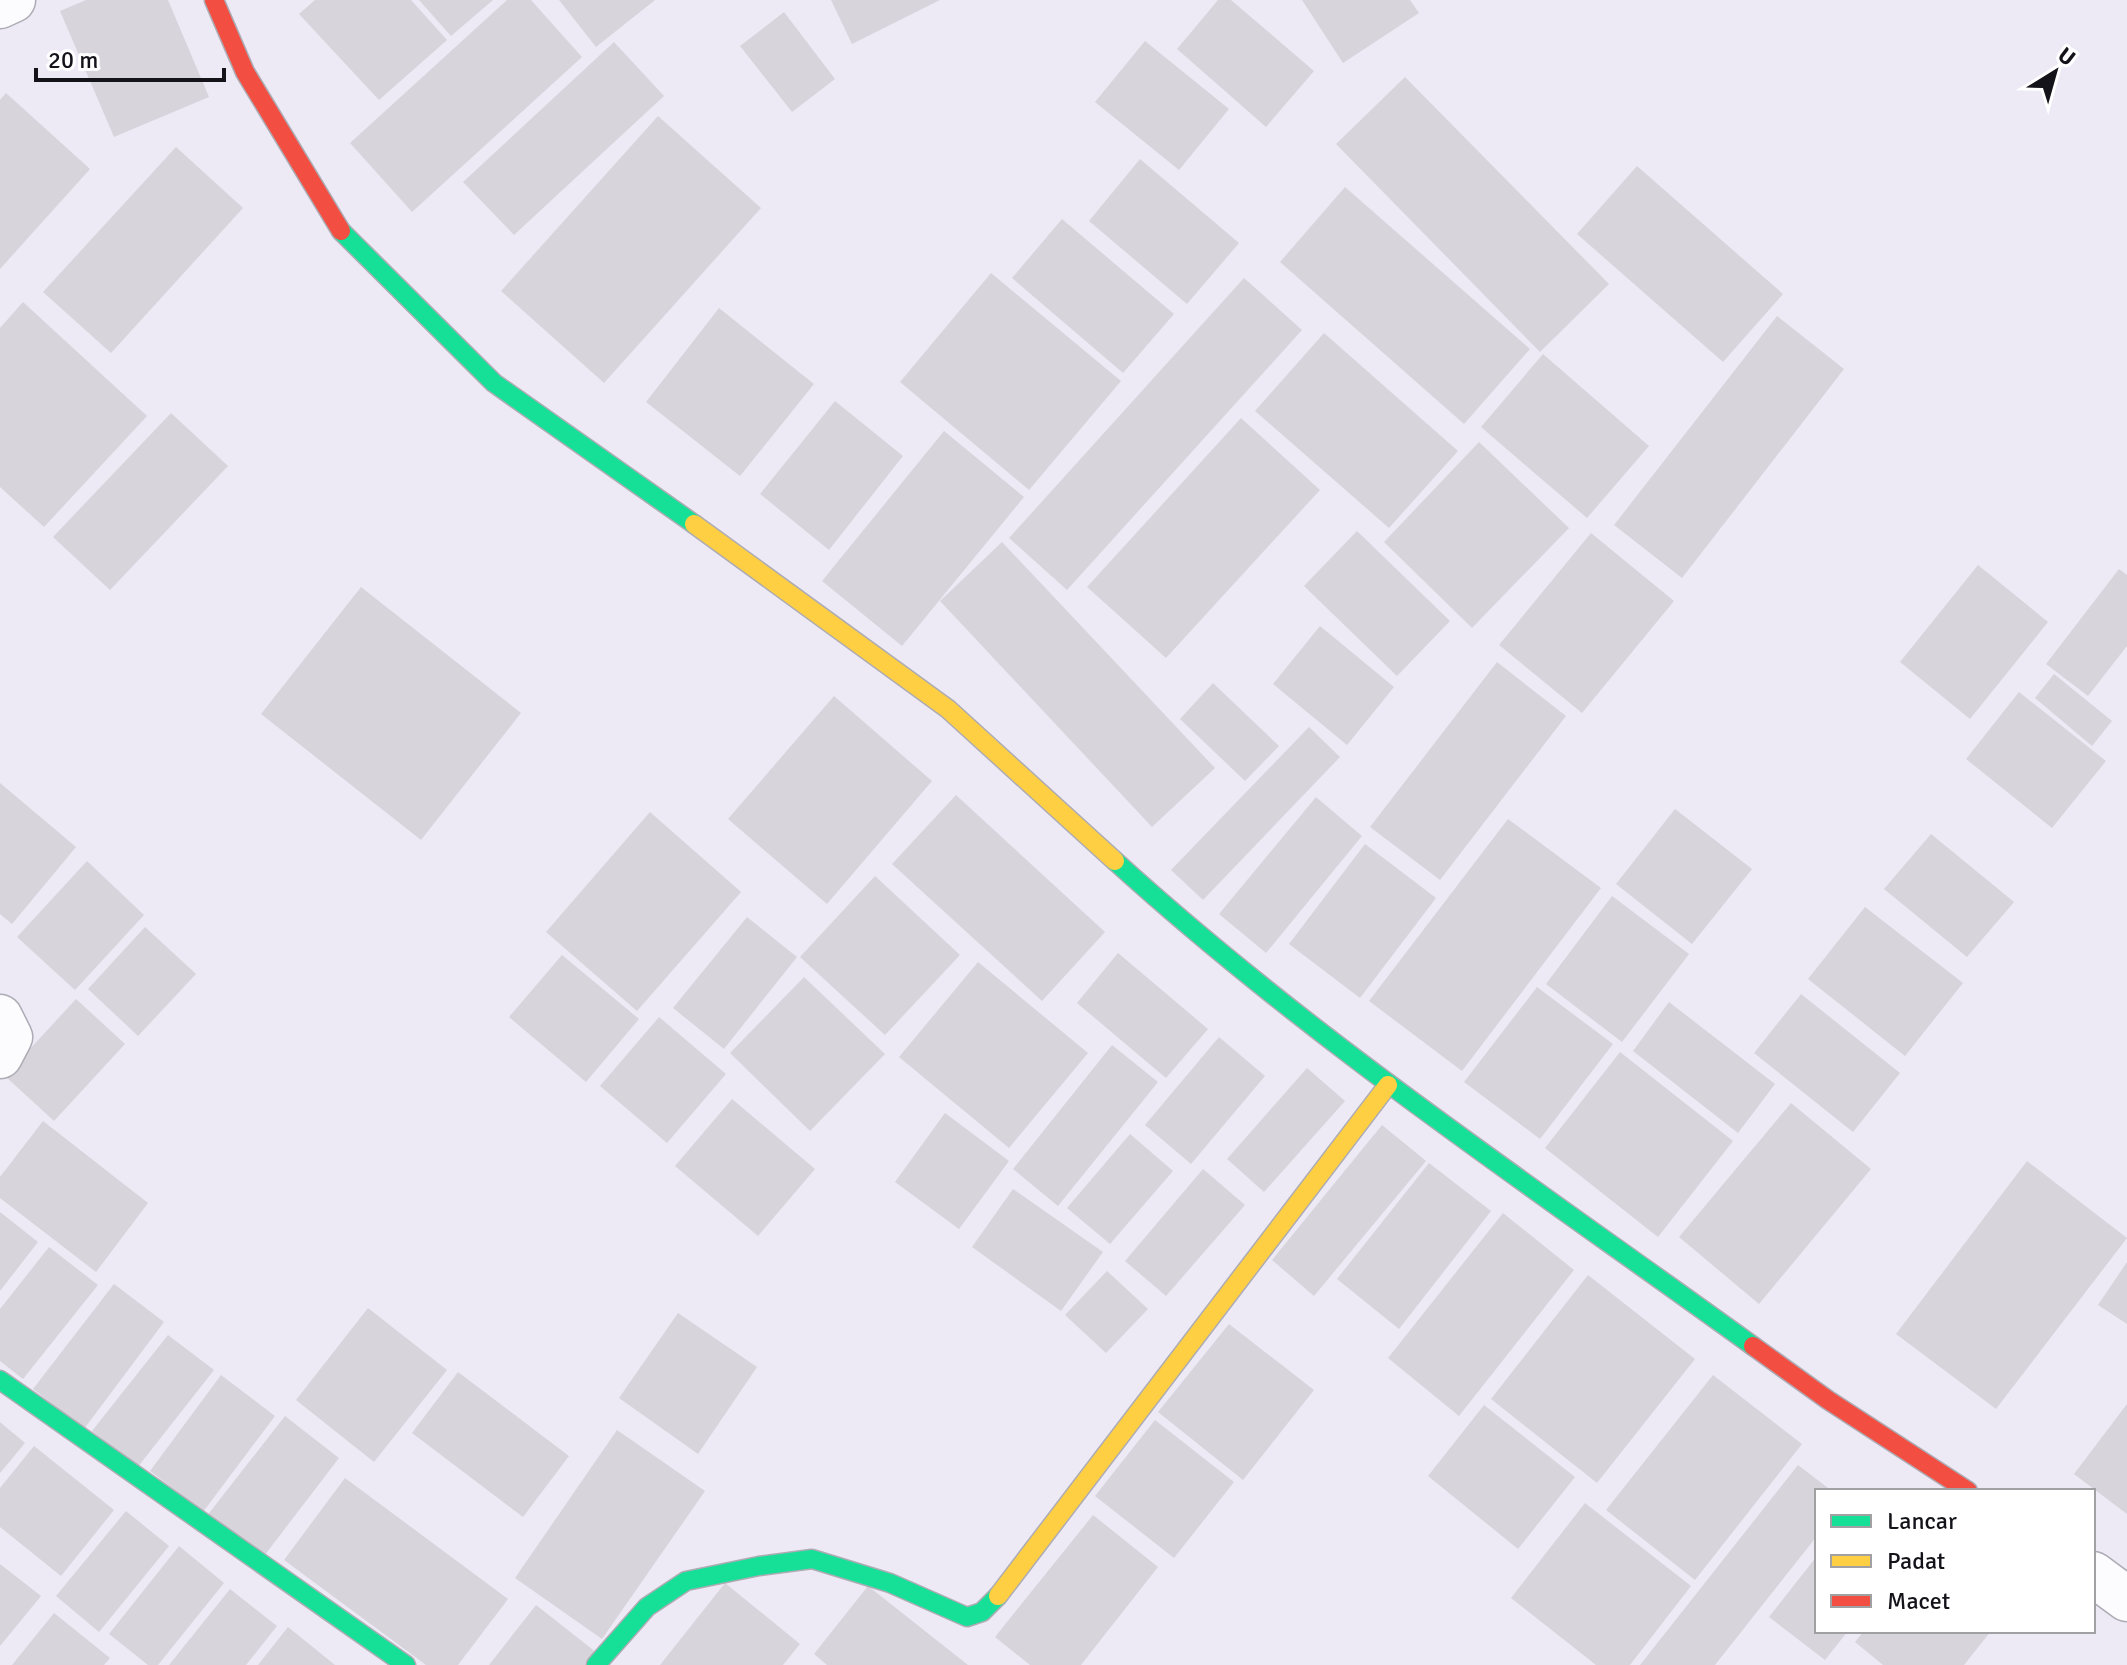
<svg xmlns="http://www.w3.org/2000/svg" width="2127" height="1665" font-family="Signika,sans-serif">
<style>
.building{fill:#d7d4dc}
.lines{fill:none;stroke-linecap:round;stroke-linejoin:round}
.street-casing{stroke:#adabb3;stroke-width:47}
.fast-casing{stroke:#adabb3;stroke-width:21}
.slow-casing{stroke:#adabb3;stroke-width:21}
.jam-casing{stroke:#adabb3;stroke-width:21}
.street{stroke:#fcfcfe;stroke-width:44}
.fast{stroke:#16e098;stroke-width:18}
.slow{stroke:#ffcf43;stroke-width:18}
.jam{stroke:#f24e42;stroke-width:18}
</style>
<rect width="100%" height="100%" fill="#edeaf6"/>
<g class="building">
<path d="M86,0H168L209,97L114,137L60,11Z"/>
<path d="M315,0H411L447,40L379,100L299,14Z"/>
<path d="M419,0H493L451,36Z"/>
<path d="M507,0H531L582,57L412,212L350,143Z"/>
<path d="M559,0H655L596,47Z"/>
<path d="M831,0H940L852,44Z"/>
<path d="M1218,0H1231L1314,71L1266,127L1177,49Z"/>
<path d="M1302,0H1410L1419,13L1343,63Z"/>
<path d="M784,12L835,79L792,112L740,46Z"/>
<path d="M1145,41L1229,109L1179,170L1095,102Z"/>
<path d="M614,42L664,96L514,235L463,182Z"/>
<path d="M1405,77L1609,284L1540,352L1336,144Z"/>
<path d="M6,93L90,169L0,269V100Z"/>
<path d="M658,116L761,208L604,383L501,291Z"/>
<path d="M176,147L243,208L111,353L43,292Z"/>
<path d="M1140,159L1239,243L1187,304L1089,221Z"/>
<path d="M1637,166L1783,294L1723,362L1577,234Z"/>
<path d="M1345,187L1530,349L1464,424L1280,262Z"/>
<path d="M1062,219L1174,314L1123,373L1012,278Z"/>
<path d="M991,273L1121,381L1029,490L900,382Z"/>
<path d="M1244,278L1302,330L1067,590L1009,538Z"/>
<path d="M23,302L147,416L44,527L0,487V328Z"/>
<path d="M719,308L814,384L740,476L646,402Z"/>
<path d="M1777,316L1844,369L1682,578L1614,525Z"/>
<path d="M1324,333L1458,451L1389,528L1255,411Z"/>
<path d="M1543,354L1649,446L1587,518L1481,427Z"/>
<path d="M835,401L903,456L829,550L760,494Z"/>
<path d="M171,413L228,466L110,590L53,537Z"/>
<path d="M1241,418L1320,490L1166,658L1087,587Z"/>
<path d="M944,431L1024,497L902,646L822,581Z"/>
<path d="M1479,442L1569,528L1472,628L1384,542Z"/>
<path d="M1357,531L1450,621L1397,676L1304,586Z"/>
<path d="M1591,533L1674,601L1582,713L1499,645Z"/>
<path d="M1002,542L1215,768L1152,827L940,601Z"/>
<path d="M1978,565L2048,622L1970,719L1900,662Z"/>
<path d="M2119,569L2127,575V646L2088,696L2046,664Z"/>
<path d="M361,587L521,713L421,840L261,714Z"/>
<path d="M1320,626L1394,687L1347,745L1273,684Z"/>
<path d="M1497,662L1566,716L1440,880L1370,827Z"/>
<path d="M2054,674L2112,721L2092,746L2035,698Z"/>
<path d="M1213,683L1279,746L1245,781L1180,719Z"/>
<path d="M2019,692L2106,761L2052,828L1966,759Z"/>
<path d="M834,696L932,781L827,904L728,819Z"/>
<path d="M1309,727L1340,757L1203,900L1171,870Z"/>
<path d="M0,783L76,847L12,924L0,914Z"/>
<path d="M956,795L1105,932L1042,1001L892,864Z"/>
<path d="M1316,797L1362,836L1266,953L1219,914Z"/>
<path d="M1675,809L1752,869L1692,944L1616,884Z"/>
<path d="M650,812L741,892L637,1011L546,932Z"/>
<path d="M1508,819L1601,888L1462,1071L1369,1001Z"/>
<path d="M1931,834L2014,902L1967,957L1884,889Z"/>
<path d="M1365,844L1436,898L1360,998L1289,944Z"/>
<path d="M87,861L144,915L75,990L17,937Z"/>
<path d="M875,876L960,955L885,1035L800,957Z"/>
<path d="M1612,896L1689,954L1622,1042L1546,984Z"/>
<path d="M1865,907L1963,983L1905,1056L1808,979Z"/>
<path d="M747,917L797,957L724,1049L673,1008Z"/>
<path d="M145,927L196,974L138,1036L88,989Z"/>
<path d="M1118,953L1208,1029L1166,1078L1077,1003Z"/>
<path d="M562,955L639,1019L586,1082L509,1017Z"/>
<path d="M978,962L1088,1053L1009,1148L899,1057Z"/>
<path d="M804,977L885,1054L810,1131L730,1053Z"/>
<path d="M1537,987L1613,1044L1540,1139L1464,1082Z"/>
<path d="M1801,994L1900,1073L1853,1132L1754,1053Z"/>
<path d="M76,999L125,1044L54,1121L5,1076Z"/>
<path d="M1669,1002L1775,1084L1738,1133L1633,1051Z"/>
<path d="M659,1017L726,1074L667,1143L600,1086Z"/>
<path d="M1219,1037L1265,1076L1191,1164L1145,1125Z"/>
<path d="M1112,1045L1158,1082L1058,1206L1013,1169Z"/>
<path d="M1620,1052L1733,1141L1658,1237L1545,1148Z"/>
<path d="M1307,1068L1345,1101L1264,1192L1227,1159Z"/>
<path d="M732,1099L815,1169L758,1236L675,1166Z"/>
<path d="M1791,1103L1871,1169L1759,1304L1679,1237Z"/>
<path d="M945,1113L1009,1161L959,1229L895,1182Z"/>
<path d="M43,1121L148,1203L96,1272L0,1198V1177Z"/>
<path d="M1382,1125L1426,1161L1314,1296L1272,1260Z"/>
<path d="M1130,1134L1173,1171L1110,1244L1067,1208Z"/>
<path d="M2027,1161L2127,1238L1996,1409L1896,1334Z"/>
<path d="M1429,1163L1491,1211L1399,1329L1337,1279Z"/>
<path d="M1203,1169L1245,1205L1166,1296L1125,1261Z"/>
<path d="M1013,1189L1103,1252L1061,1311L972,1247Z"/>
<path d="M0,1212L38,1242L0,1291Z"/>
<path d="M1503,1213L1574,1270L1459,1416L1388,1358Z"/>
<path d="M49,1247L98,1285L23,1379L0,1361V1309Z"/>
<path d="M2127,1262V1324L2098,1305Z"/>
<path d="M1107,1271L1148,1309L1106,1353L1065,1315Z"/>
<path d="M1588,1275L1695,1359L1597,1483L1491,1399Z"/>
<path d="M114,1284L164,1322L84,1429L33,1389Z"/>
<path d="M368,1308L447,1370L374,1462L296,1400Z"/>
<path d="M678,1313L757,1367L698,1454L619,1398Z"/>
<path d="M1229,1324L1314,1390L1243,1480L1158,1412Z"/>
<path d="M168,1335L214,1370L137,1468L92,1431Z"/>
<path d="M458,1372L569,1456L523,1517L412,1433Z"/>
<path d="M221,1375L275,1416L203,1512L150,1471Z"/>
<path d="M1713,1375L1802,1444L1695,1580L1606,1510Z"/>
<path d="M2127,1404V1514L2074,1474Z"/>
<path d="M1484,1405L1575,1477L1518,1549L1428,1476Z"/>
<path d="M285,1416L339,1458L261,1560L206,1517Z"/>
<path d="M1155,1420L1234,1482L1174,1558L1095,1496Z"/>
<path d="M0,1422L25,1443L0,1473Z"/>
<path d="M617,1430L705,1491L602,1639L515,1578Z"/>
<path d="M34,1446L114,1510L61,1576L0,1527V1488Z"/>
<path d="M1798,1465L1832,1491H1817V1536L1715,1665H1640Z"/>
<path d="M345,1478L508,1599L458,1665H426L284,1560Z"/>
<path d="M1585,1503L1691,1586L1630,1665H1596L1511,1598Z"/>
<path d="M126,1511L169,1546L99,1632L56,1596Z"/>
<path d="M1093,1515L1158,1567L1081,1665H1030L995,1637Z"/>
<path d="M179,1546L224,1583L158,1665H148L109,1634Z"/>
<path d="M1817,1556V1631H1848L1825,1660L1769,1617Z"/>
<path d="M0,1564L41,1596L0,1646Z"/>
<path d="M725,1583L800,1644L783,1665H660Z"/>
<path d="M868,1586L968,1665H827L814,1654Z"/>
<path d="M230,1589L277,1626L246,1665H169Z"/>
<path d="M536,1605L597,1653L587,1665H489Z"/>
<path d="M54,1613L110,1658L104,1665H12Z"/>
<path d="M288,1627L335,1665H258Z"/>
<path d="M1864,1631H1991L1964,1665H1883L1855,1642Z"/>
</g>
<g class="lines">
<defs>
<g id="street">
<path d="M0,6L13,0"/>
<path d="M0,1017L10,1037L0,1056"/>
<path d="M2093,1574L2127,1599"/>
</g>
<g id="fast">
<path d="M341,231L494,383L694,524"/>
<path d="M1115,861C1313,1041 1536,1189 1753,1346"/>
<path d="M0,1380L406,1665"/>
<path d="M596,1665L647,1607L686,1581L759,1566L812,1559L890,1583L967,1617L982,1612L998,1596"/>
</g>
<g id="slow">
<path d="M694,524L948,709L1115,861"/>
<path d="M998,1596L1388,1085"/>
</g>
<g id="jam">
<path d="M214,0L245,72L341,231"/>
<path d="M1753,1346L1828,1400L1968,1491"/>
</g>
</defs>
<use href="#street" class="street-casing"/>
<use href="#fast" class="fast-casing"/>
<use href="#slow" class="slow-casing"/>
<use href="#jam" class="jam-casing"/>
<use href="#street" class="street"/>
<use href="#fast" class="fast"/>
<use href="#slow" class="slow"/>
<use href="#jam" class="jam"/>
</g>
<rect x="1815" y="1489" width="280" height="144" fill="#ffffff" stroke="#a1a1a3" stroke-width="2"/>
<rect x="1831" y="1515" width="40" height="12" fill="#16e098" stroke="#a1a1a3" stroke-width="2"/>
<text x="1887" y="1529" font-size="24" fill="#15131a">Lancar</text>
<rect x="1831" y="1555" width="40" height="12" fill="#ffcf43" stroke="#a1a1a3" stroke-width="2"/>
<text x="1887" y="1569" font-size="24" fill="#15131a">Padat</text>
<rect x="1831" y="1595" width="40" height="12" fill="#f24e42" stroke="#a1a1a3" stroke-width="2"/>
<text x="1887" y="1609" font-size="24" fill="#15131a">Macet</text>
<g transform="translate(2055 72) rotate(37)" stroke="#ffffff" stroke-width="6" paint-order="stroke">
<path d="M0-6L14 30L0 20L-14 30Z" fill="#15131a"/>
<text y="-12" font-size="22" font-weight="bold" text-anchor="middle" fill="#15131a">U</text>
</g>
<path d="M36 68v12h188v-12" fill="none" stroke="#15131a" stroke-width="4"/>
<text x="48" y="68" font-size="24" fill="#15131a" stroke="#ffffff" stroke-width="6" paint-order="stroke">20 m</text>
</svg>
